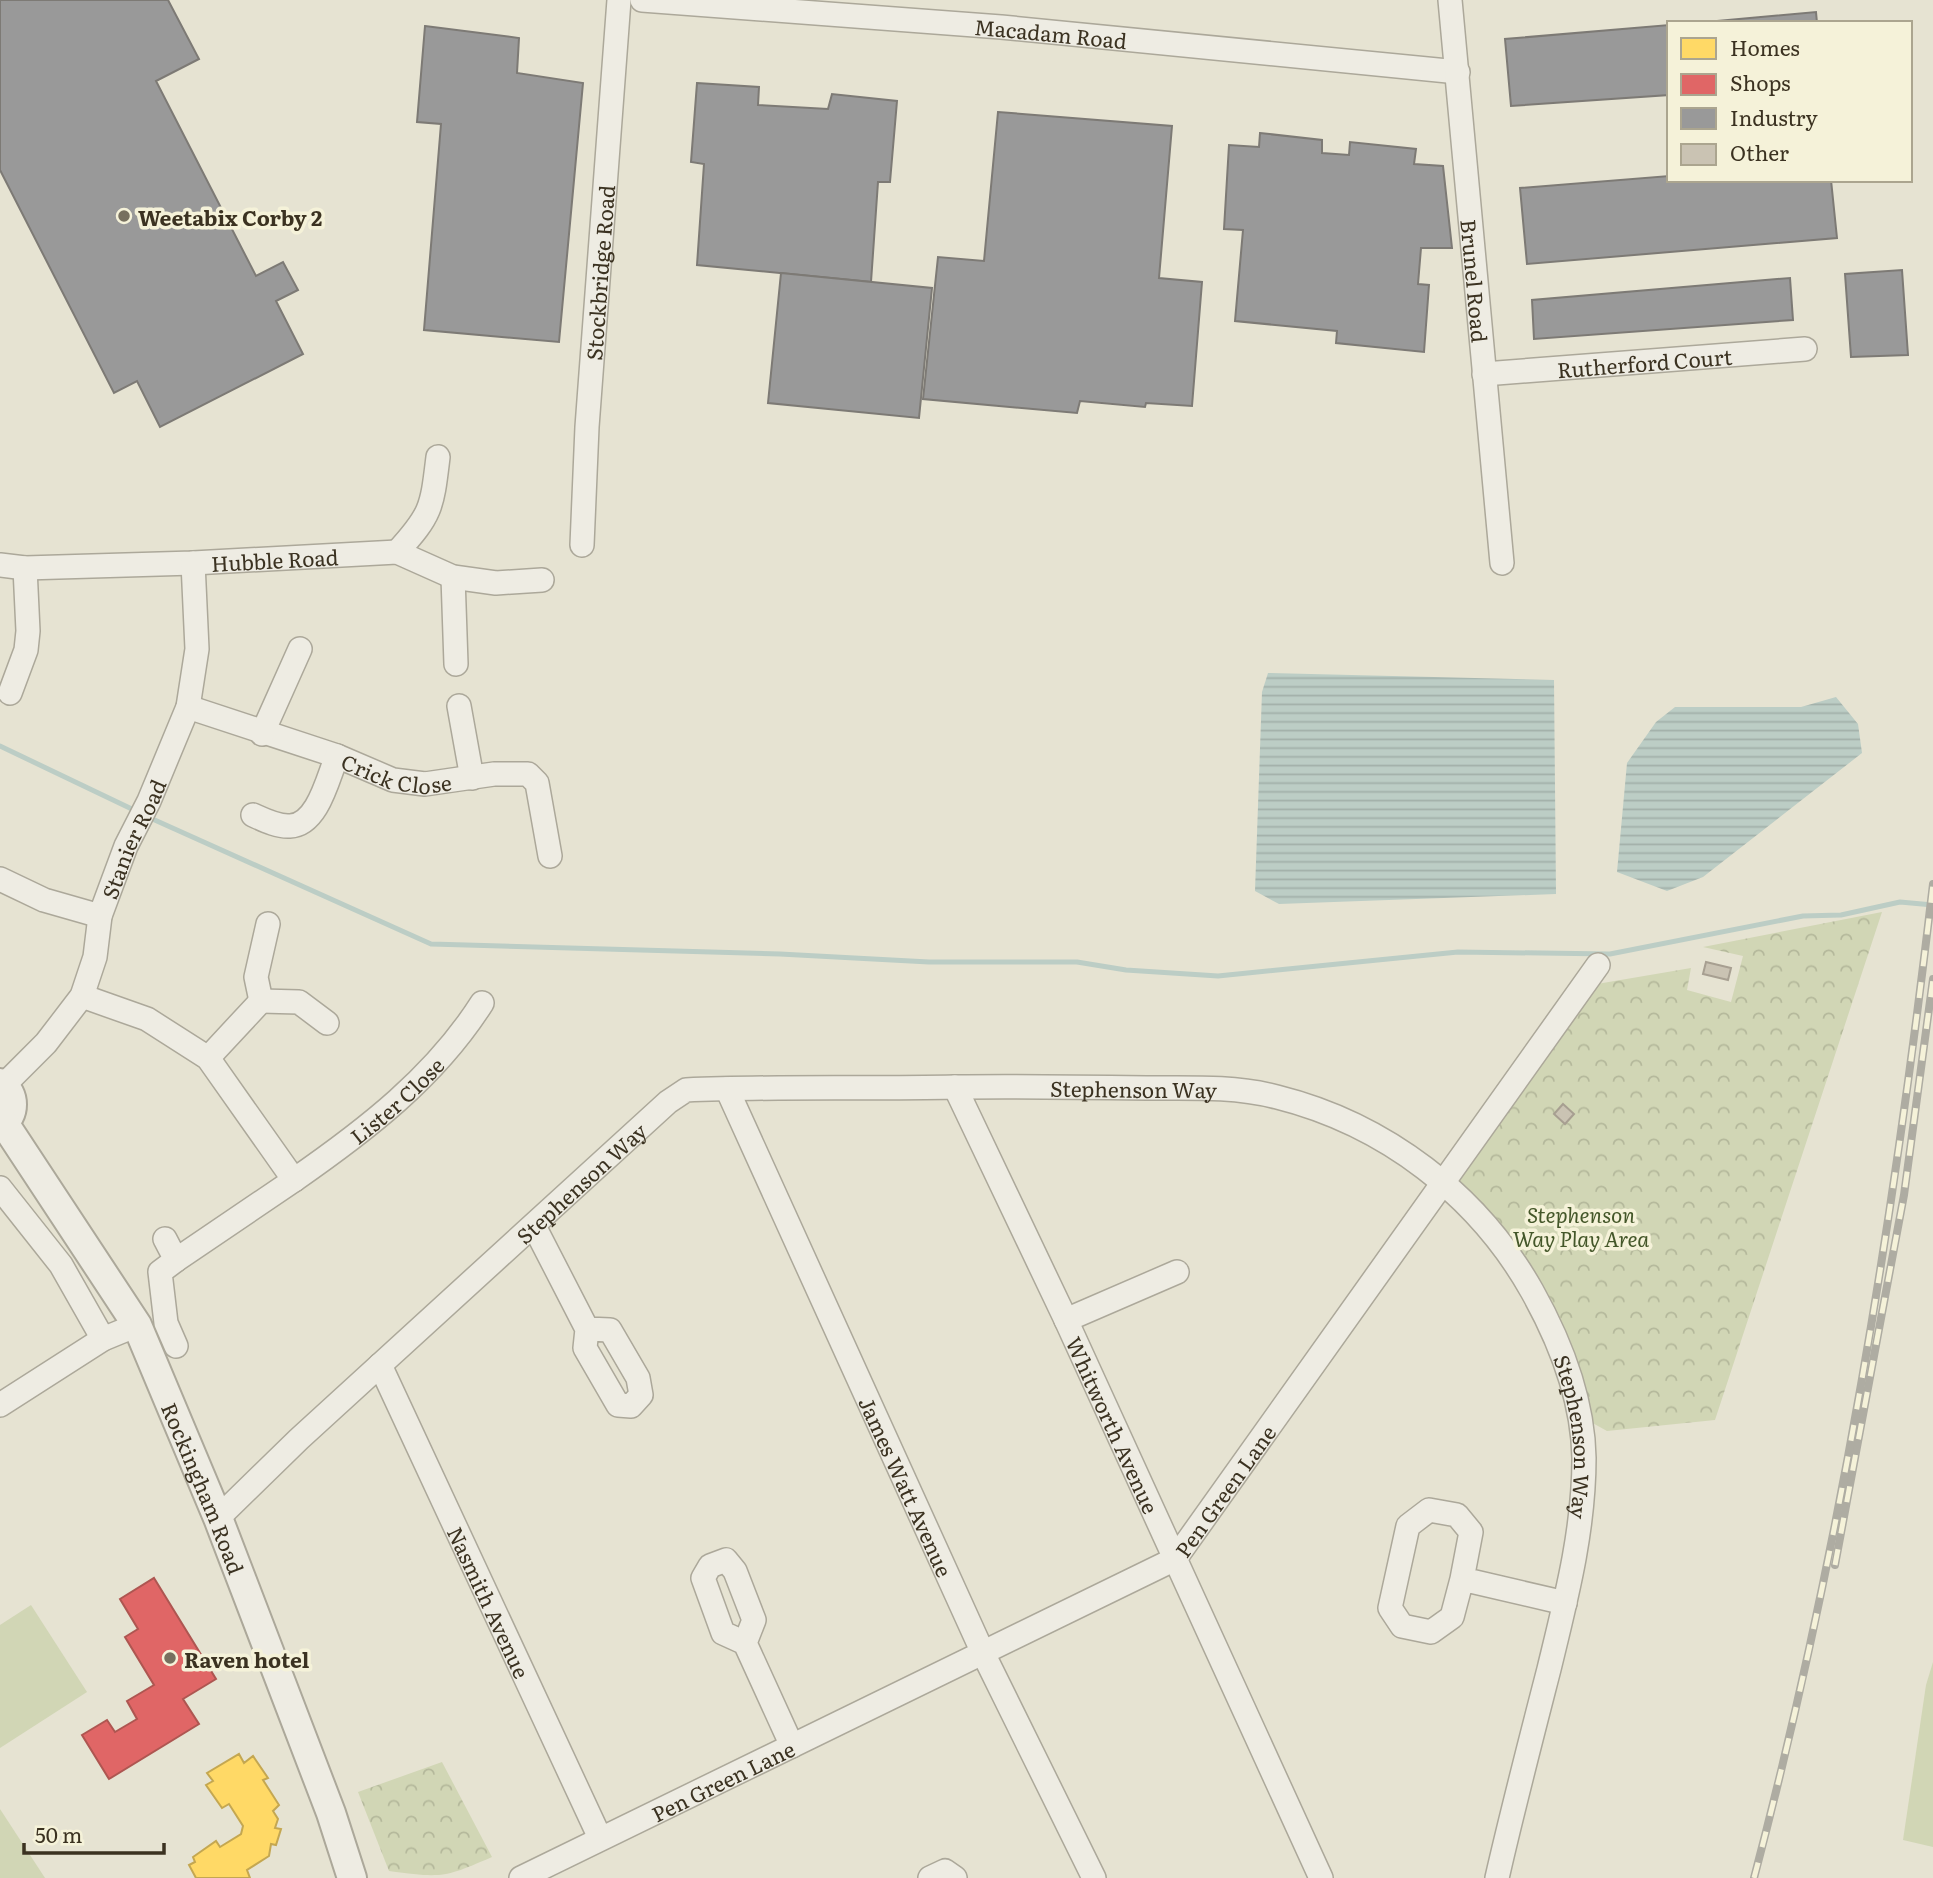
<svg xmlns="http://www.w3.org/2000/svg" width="1933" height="1878" font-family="Literata,serif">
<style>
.grass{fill:#d1d6b5}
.park{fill:url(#park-crowns)}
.water{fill:url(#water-rules)}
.homes{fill:#ffd966;stroke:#c4a751;stroke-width:2}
.shops{fill:#e06666;stroke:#ae5651;stroke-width:2}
.industry{fill:#999;stroke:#7d7a75;stroke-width:2}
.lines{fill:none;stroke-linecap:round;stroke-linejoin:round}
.stream{stroke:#bccdc5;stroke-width:5}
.building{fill:#cac3b3;stroke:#a79f91;stroke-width:2}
.minor-casing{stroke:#aca89a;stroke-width:26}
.tertiary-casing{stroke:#aca89a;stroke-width:32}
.minor{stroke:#eeece3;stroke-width:23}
.tertiary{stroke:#eeece3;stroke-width:28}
.rail-casing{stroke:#aeaca2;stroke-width:8}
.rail{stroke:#f5f2d9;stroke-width:5;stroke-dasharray:16;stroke-linecap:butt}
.poi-dot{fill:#77705f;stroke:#f5f2d9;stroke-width:2.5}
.labels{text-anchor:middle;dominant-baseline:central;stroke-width:7;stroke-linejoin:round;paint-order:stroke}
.street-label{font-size:21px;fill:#3b3221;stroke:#f5f2d9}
.poi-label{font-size:21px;font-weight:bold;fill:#3b3221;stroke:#f5f2d9;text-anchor:start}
.park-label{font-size:21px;font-style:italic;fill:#445729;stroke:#f5f2d9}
</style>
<defs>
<pattern id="park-crowns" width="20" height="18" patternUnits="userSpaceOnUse" patternTransform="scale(1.75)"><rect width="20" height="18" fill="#d1d6b5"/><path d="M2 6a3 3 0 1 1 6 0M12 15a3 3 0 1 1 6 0" fill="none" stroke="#b4b89b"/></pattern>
<pattern id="water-rules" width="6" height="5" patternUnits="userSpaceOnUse" patternTransform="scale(1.75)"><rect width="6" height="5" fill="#bccdc5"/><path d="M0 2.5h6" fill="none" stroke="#a2b0a9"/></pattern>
</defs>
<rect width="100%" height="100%" fill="#e6e3d2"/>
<g class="grass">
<path d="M31,1605L87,1692L0,1748V1625Z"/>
<path d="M1933,1662V1847L1903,1840L1926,1685Z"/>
<path d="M0,1809L45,1878H0Z"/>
</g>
<g class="park">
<path d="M1882,912L1715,1420L1607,1431L1589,1421L1560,1322L1440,1182L1591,985L1691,968L1687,990L1731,1002L1743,956L1703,947Z"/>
<path d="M442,1762L492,1857C444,1878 442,1878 389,1871L358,1792Z"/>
</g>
<g class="water">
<path d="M1268,673L1554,680L1556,894L1279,904L1255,891L1262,692Z"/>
<path d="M1836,697L1858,724L1862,753L1703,877L1667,891L1617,872L1627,763L1656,722L1675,707H1801Z"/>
</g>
<path class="homes" d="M239,1754L244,1763L253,1756L268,1778L263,1780L279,1805L273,1811L278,1819L275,1828L281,1829L276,1845L271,1844L269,1856L247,1870L250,1878H196L189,1865L195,1862L193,1857L216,1841L220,1847L241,1834L243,1826L229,1804L222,1808L206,1785L213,1781L207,1773Z"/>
<path class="shops" d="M154,1578L216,1679L183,1699L199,1724L109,1779L82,1735L107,1720L115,1732L137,1719L127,1701L154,1685L125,1637L138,1629L120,1599Z"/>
<g class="industry">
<path d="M0,0H168L199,59L156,81L256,276L283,262L298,290L276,301L303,354L160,427L137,381L114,393L0,170Z"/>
<path d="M1816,12L1817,23H1695Z"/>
<path d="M1669,25V95L1511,106L1505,39Z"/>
<path d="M425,26L519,38L517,73L583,83L559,342L424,330L441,124L417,122Z"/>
<path d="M697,83L759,87L758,105L828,109L832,94L897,101L890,182H878L871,282L697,265L704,164L691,162Z"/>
<path d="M998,112L1172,126L1159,278L1202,282L1192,406L1146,403L1145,407L1080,401L1077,413L923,399L938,257L984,261Z"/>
<path d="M1260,133L1322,140V153L1349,155L1350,142L1416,149L1414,164L1443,166L1452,248H1421L1418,284L1429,285L1424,352L1336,343L1337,331L1235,321L1243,230L1224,229L1229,145L1259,147Z"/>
<path d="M1669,176V180H1831L1837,238L1527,264L1520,188Z"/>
<path d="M1902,270L1908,355L1851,357L1845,274Z"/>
<path d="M781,273L932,288L919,418L768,403Z"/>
<path d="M1790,278L1793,320L1534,339L1532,300Z"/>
</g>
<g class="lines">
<g class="stream">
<path d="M0,746L136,811"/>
<path d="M148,817L431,944L780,954L929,962H1077L1126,970L1218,976L1458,952L1610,954L1803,916L1841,915L1900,902L1933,905"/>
</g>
</g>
<g class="building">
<path d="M1706,962L1731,968L1728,980L1703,974Z"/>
<path d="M1563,1104L1574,1114L1565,1124L1554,1114Z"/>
</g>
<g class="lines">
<defs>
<g id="minor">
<path id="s1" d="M642,0L1001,27L1458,72"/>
<path id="s2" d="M1450,0L1502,563"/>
<path id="s3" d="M1484,374L1805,349"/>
<path id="s4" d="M582,545L587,427L619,0"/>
<path d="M397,552C432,514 432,507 438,457"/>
<path id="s5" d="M0,565L25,568L193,563L397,552L453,577L496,583L542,580"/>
<path d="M453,577L456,664"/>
<path d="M10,693L26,650L28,631L25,568"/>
<path d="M459,706L472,778"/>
<path id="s6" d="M188,707L337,756L393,780L425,784L494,774H528L537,783L550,856"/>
<path d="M262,734L300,649"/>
<path d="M253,815C264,820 278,827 290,826C318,825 328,777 337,756"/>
<path d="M0,879L44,900L100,916"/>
<path d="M82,996L147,1019L208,1058L294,1180L176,1260"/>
<path d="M261,1001L256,977L268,924"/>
<path d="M261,1001L299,1002L327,1023"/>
<path d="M208,1058L261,1001"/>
<path id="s7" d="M4,1085L46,1043L82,996L95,957L100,916L126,846L149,801L188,707L197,649L193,563"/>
<path id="s8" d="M955,1087L1066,1320L1321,1878"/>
<path id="s9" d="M727,1089L983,1653L1094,1878"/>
<path id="s10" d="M294,1180C366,1130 435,1077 482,1003"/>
<path d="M0,1188L61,1265L103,1339"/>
<path d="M534,1226L587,1329L585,1348L618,1405L631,1406L641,1395L638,1378L610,1330L587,1329"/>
<path d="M165,1239L176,1260L160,1272L166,1323L176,1346"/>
<path d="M1066,1320L1177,1272"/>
<path id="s11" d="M380,1365L600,1838"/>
<path d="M0,1405L103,1339L137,1325"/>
<path id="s12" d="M218,1518L299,1439L668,1102L686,1090C776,1086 865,1089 955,1087C1019,1086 1083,1087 1147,1088C1190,1088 1235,1086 1277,1097C1385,1124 1478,1195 1532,1291C1560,1341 1583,1399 1584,1458C1584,1531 1566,1599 1549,1669C1531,1739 1513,1808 1497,1878"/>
<path d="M1462,1579L1452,1617L1431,1632L1402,1626L1390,1608L1408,1526L1429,1510L1457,1515L1471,1532L1462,1579L1565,1603"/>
<path d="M745,1643L754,1620L735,1571L726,1560L710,1566L703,1578L723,1633L745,1643L792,1746"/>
<path id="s13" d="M521,1878L1175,1559L1598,965"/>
<path d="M930,1878L945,1871L955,1878"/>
</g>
<g id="tertiary">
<path d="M0,1083C16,1095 16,1114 0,1126"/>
<path id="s14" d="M4,1123L137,1325L218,1518L331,1813L352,1878"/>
</g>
</defs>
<use href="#minor" class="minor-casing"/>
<use href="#tertiary" class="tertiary-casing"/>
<use href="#minor" class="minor"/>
<use href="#tertiary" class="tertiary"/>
<defs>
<g id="rail">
<path d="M1835,1565L1904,1195L1933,979"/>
<path d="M1754,1878C1840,1552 1894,1218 1933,884"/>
</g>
</defs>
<use href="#rail" class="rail-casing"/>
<use href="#rail" class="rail"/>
</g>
<g class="poi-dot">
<circle cx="124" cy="216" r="7"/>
<circle cx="170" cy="1658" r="7"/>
</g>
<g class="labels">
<g class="street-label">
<text stroke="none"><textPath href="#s1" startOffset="410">Macadam Road</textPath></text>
<text stroke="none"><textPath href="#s4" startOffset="273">Stockbridge Road</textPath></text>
<text stroke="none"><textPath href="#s2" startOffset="282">Brunel Road</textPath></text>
<text stroke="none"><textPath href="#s3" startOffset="161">Rutherford Court</textPath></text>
<text stroke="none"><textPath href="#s5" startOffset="275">Hubble Road</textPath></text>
<text stroke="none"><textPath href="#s6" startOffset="220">Crick Close</textPath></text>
<text stroke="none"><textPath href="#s7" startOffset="285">Stanier Road</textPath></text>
<text stroke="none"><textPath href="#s12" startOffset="1082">Stephenson Way</textPath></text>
<text stroke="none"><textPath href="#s10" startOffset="130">Lister Close</textPath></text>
<text stroke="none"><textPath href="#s12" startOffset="494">Stephenson Way</textPath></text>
<text stroke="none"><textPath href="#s8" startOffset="373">Whitworth Avenue</textPath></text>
<text stroke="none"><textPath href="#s12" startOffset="1710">Stephenson Way</textPath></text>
<text stroke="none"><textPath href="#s9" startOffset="436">James Watt Avenue</textPath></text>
<text stroke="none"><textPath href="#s14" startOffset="418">Rockingham Road</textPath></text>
<text stroke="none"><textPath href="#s13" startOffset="812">Pen Green Lane</textPath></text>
<text stroke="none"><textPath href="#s11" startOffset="261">Nasmith Avenue</textPath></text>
<text stroke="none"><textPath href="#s13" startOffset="224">Pen Green Lane</textPath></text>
</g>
<g class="poi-label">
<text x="138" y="216">Weetabix Corby 2</text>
<text x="184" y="1658">Raven hotel</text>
</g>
<g class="park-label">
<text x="1581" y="1213">Stephenson<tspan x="1581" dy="24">Way Play Area</tspan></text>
</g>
</g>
<rect x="1667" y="21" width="245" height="161" fill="#f5f2d9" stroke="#aba58f" stroke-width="2"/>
<rect x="1681" y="38" width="35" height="21" fill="#ffd966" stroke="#aba58f" stroke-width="2"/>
<text x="1730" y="56" font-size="21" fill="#3b3221">Homes</text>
<rect x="1681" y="74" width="35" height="21" fill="#e06666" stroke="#aba58f" stroke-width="2"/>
<text x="1730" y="91" font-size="21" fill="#3b3221">Shops</text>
<rect x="1681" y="108" width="35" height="21" fill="#999999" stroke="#aba58f" stroke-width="2"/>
<text x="1730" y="126" font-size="21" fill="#3b3221">Industry</text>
<rect x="1681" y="144" width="35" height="21" fill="#cac3b3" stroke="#aba58f" stroke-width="2"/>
<text x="1730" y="161" font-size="21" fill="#3b3221">Other</text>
<path d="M24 1843v10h140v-10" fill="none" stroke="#3b3221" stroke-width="3.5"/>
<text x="35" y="1843" font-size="21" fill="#3b3221" stroke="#f5f2d9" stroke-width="5" paint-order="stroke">50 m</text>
</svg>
